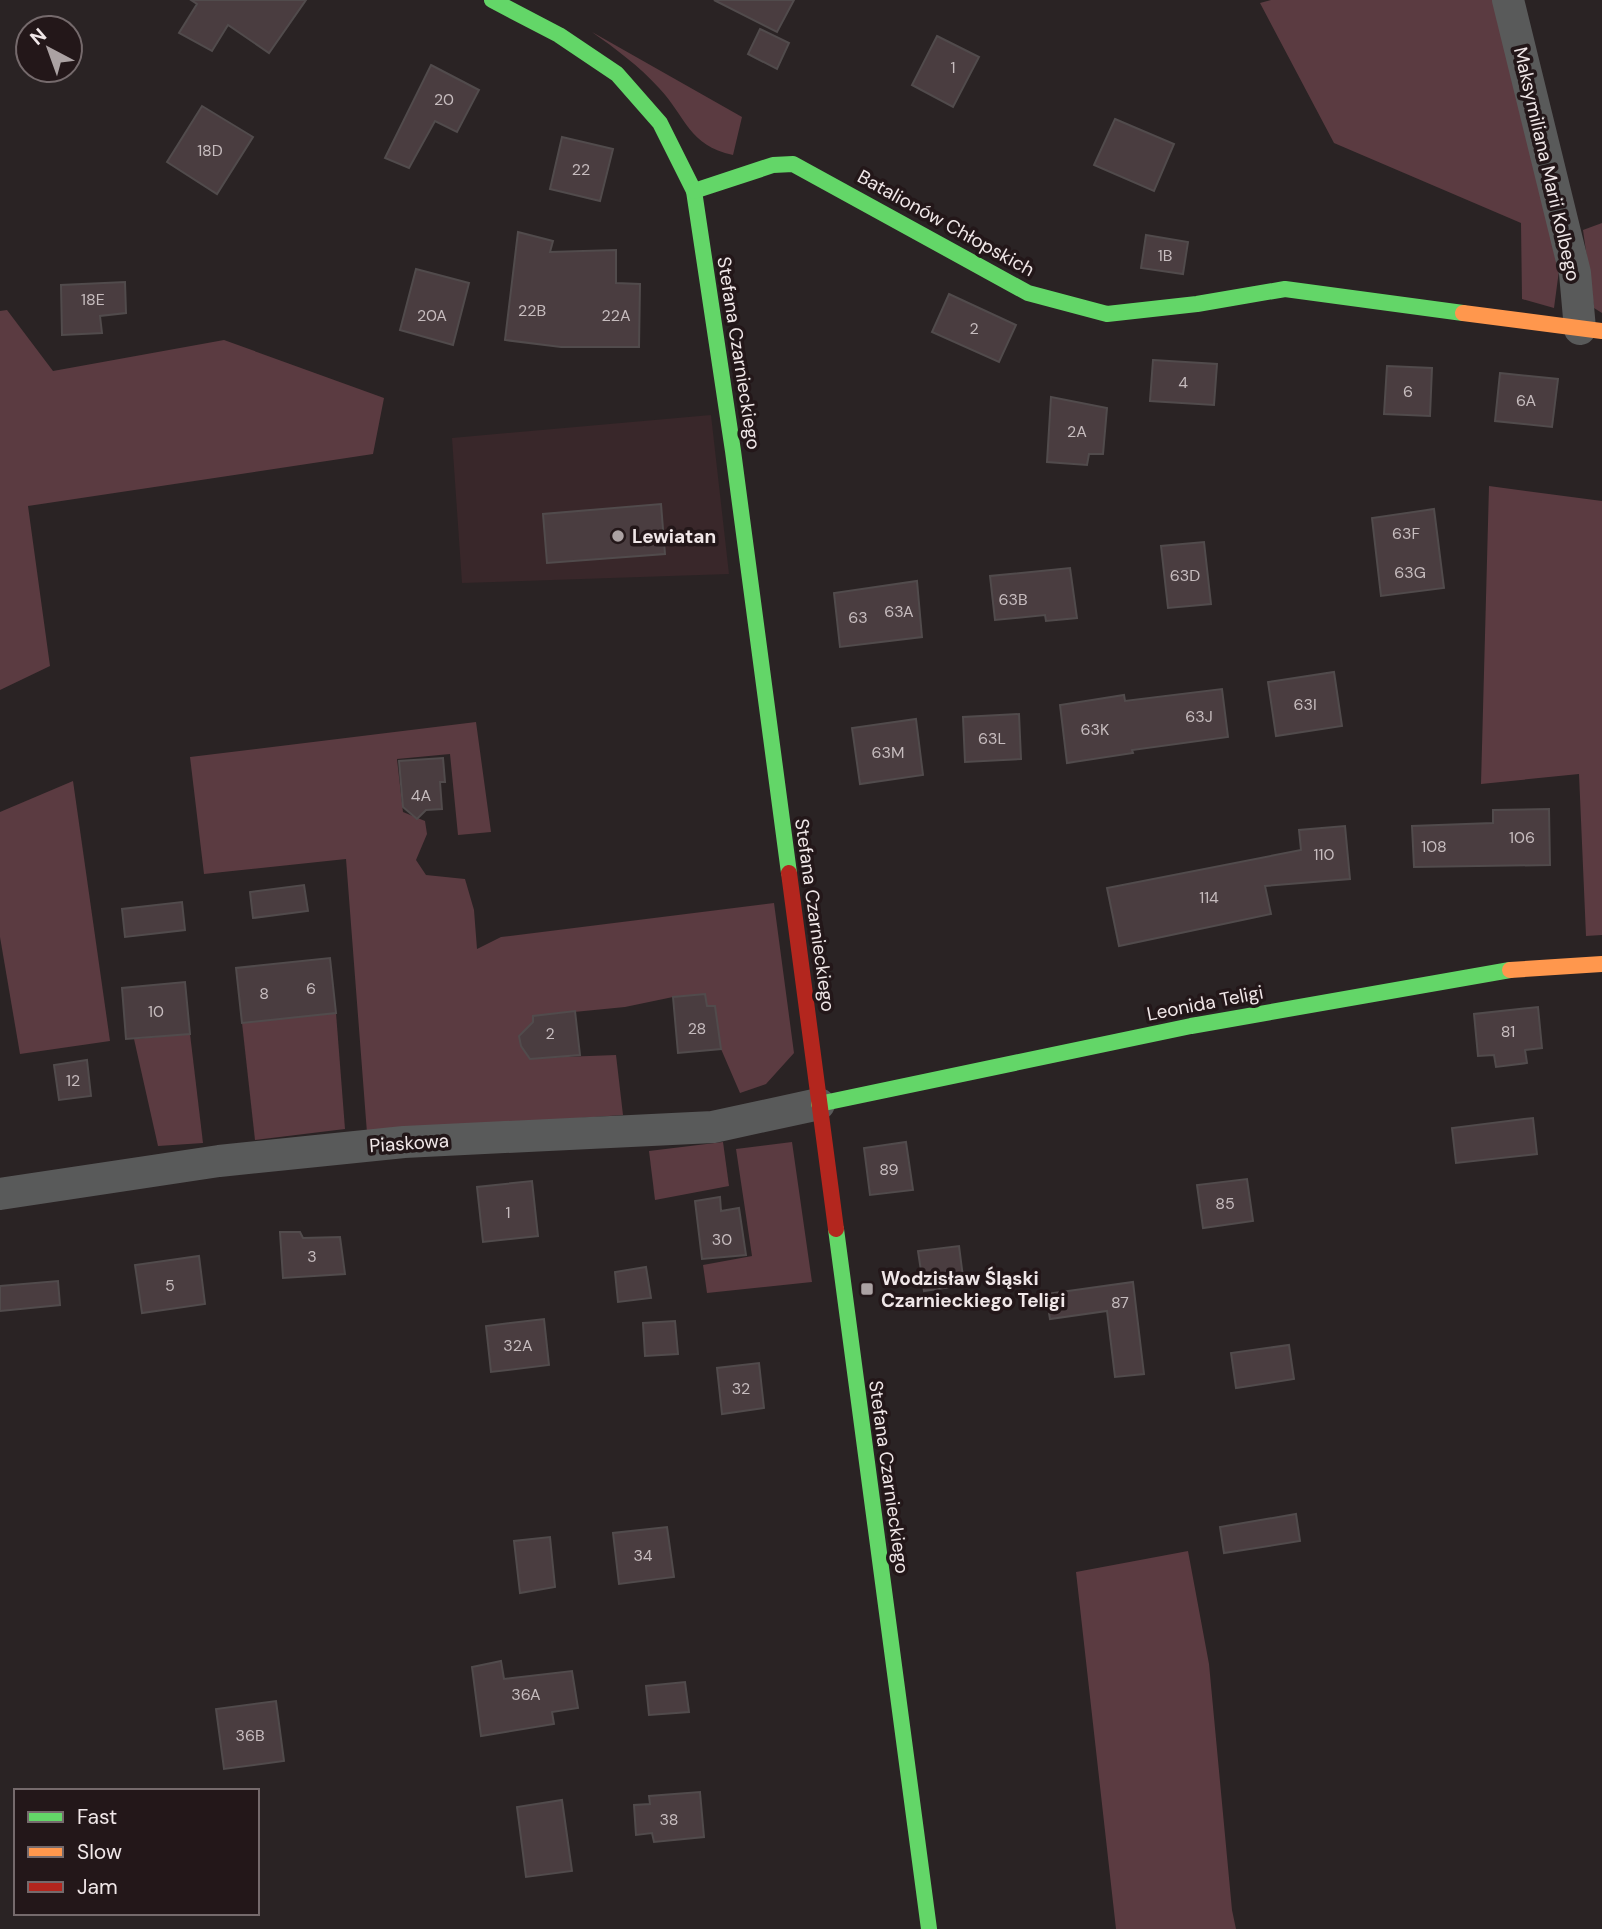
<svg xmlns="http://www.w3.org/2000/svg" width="1602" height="1929" font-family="'DM Sans',sans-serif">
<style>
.built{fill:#39272a}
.green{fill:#5b3b41}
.building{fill:#4a3d40;stroke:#514b4c;stroke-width:2}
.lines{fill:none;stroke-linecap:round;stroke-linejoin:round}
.street{stroke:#595a5a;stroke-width:32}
.fast{stroke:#63d668;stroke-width:16}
.slow{stroke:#ff974d;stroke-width:16}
.jam{stroke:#b3261e;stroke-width:16}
.poi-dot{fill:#aba2a3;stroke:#231719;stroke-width:2.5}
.labels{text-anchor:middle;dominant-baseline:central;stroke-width:7;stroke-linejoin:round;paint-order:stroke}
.number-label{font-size:16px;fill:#c6bcbe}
.street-label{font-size:19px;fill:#f0e7e8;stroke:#231719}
.poi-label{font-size:19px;font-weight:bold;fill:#f0e7e8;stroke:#231719;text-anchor:start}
</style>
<rect width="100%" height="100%" fill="#2a2324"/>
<path class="built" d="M711,415L729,574L462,583L452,438Z"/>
<g class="green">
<path d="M1271,0H1497L1560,263L1554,308L1522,299L1521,223L1334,143L1260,3Z"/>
<path d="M592,32L742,117L733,155C688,145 687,118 659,88C639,66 616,49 592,32Z"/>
<path d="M1602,223V313L1594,308L1583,230Z"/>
<path d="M7,310L53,371L224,340L384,398L373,454L28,506L50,666L0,690V311Z"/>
<path d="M1489,486L1602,501V935L1586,936L1579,774L1481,784Z"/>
<path d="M476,722L491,832L458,835L450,754L397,759L403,812L425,821L427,834L416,860L426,875L465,879L474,910L477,949L501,937L774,903L794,1053L766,1084L740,1093L721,1049L715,1006H707L705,994L673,997L625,1007L533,1016L534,1028L519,1036L525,1051L536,1050V1058L616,1055L623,1115L367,1133L346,859L204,874L190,757Z"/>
<path d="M73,781L110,1041L20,1054L0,937V812Z"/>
<path d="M336,1013L345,1129L255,1140L242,1023Z"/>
<path d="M190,1034L203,1143L158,1146L134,1039Z"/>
<path d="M723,1142L729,1186L655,1200L649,1151Z"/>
<path d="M792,1142L812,1282L707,1293L703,1265L752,1256L736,1149Z"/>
<path d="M1188,1551L1209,1664L1232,1910L1236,1929H1116L1076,1572Z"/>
</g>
<g class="building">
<path d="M191,0H306L269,53L228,25L212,51L179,33L197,4Z"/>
<path d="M714,0H794L777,32Z"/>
<path d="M760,29L789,43L777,69L748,54Z"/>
<path d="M937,36L979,57L953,107L912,85Z"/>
<path d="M431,65L479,90L457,132L435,121L409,168L385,158Z"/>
<path d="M202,106L253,137L217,194L167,162Z"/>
<path d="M1115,119L1174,144L1154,191L1094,165Z"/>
<path d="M562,137L613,149L600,201L550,189Z"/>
<path d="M518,232L553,241L550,252L616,250V283L640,284L639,347H561L505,340Z"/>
<path d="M1146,235L1188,242L1183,274L1141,268Z"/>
<path d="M416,269L469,283L453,345L400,330Z"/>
<path d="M125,282L126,313L100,316L102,333L62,335L61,285Z"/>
<path d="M949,294L1016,325L999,362L932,332Z"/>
<path d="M1153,360L1217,364L1214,405L1150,401Z"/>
<path d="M1387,366L1432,368L1430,416L1384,414Z"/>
<path d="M1500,373L1558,379L1552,427L1495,421Z"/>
<path d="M1051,397L1107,408L1103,454H1089L1087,465L1047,462Z"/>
<path d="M661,504L665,554L547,563L543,514Z"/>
<path d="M1434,509L1444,588L1381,596L1372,518Z"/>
<path d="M1204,542L1211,604L1168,608L1161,546Z"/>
<path d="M1070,568L1077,618L1046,621L1045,615L995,620L990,576Z"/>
<path d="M917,581L922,637L840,647L834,593Z"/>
<path d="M1334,672L1342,726L1276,736L1268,682Z"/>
<path d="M1222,689L1228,737L1132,750L1133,753L1067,763L1060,705L1124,695L1125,701Z"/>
<path d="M1019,714L1021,759L965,762L963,717Z"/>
<path d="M916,719L923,775L860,784L852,728Z"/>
<path d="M443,758L445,782H440L442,809L426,810L417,819L403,807L399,761Z"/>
<path d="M1549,809L1550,865L1414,867L1412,826L1493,823V810Z"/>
<path d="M1345,826L1350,879L1265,886L1271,914L1119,946L1107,888L1301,850L1299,830Z"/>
<path d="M304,885L308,911L253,918L250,892Z"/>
<path d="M182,902L185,930L125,937L122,909Z"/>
<path d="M330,958L336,1013L242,1023L236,968Z"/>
<path d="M185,982L190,1034L126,1039L122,988Z"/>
<path d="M705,994L707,1006H715L721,1049L678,1053L673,997Z"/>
<path d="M1538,1007L1542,1048L1525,1050L1527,1063L1496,1067L1494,1055L1478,1056L1474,1014Z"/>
<path d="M575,1011L580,1055L530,1059L521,1046L519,1036L533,1022V1016Z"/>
<path d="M87,1060L91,1096L59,1100L54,1065Z"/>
<path d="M1533,1118L1537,1154L1456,1163L1452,1128Z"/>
<path d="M906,1142L913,1190L870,1195L864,1148Z"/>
<path d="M1247,1179L1253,1221L1203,1228L1197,1185Z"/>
<path d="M532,1181L538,1236L483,1242L477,1187Z"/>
<path d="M720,1197L721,1211L739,1208L746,1255L702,1259L695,1201Z"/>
<path d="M280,1232H300L303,1238L340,1237L345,1274L283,1278Z"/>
<path d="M959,1246L964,1285L924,1291L918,1251Z"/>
<path d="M199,1256L205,1304L142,1313L135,1265Z"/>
<path d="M646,1267L651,1298L618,1302L615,1272Z"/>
<path d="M58,1281L60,1305L0,1311V1286Z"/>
<path d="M1133,1282L1144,1374L1115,1377L1107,1311L1050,1319L1046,1294Z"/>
<path d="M544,1319L549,1365L491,1372L486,1326Z"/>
<path d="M675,1321L678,1354L645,1356L643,1323Z"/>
<path d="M1289,1345L1294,1379L1236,1388L1231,1353Z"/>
<path d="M759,1363L764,1408L722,1414L717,1368Z"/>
<path d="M1296,1514L1300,1541L1224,1553L1220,1527Z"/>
<path d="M667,1527L674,1577L619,1584L613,1533Z"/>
<path d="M550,1537L555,1587L520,1593L514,1541Z"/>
<path d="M501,1661L504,1679L572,1671L578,1708L552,1712L554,1724L481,1736L472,1667Z"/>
<path d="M685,1682L689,1712L649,1715L646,1686Z"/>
<path d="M276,1701L284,1761L224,1769L216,1709Z"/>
<path d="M700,1792L704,1837L654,1842L652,1833L636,1835L634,1805L650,1804L649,1796Z"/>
<path d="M562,1800L572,1871L526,1877L517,1807Z"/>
</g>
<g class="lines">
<g class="street">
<path d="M1508,0L1575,273L1580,329"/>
<path d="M0,1194L219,1161L404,1142L713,1127L819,1104"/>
</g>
<g class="fast">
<path d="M492,0L559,35L617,74L660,123L694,191L733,451L789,873"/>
<path d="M694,191L773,165L793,164L1028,293L1107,314L1197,304L1285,289L1463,313"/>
<path d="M819,1104L1191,1026L1510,970"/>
<path d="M836,1229L929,1929"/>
</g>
<g class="slow">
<path d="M1463,313L1602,331"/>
<path d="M1510,970L1602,964"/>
</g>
<path class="jam" d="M789,873L836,1229"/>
</g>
<g class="poi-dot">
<circle cx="618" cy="536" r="7"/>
<rect x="860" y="1282" width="14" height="14" rx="3.5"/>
</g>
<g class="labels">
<g class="number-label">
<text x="953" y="67">1</text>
<text x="444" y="99">20</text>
<text x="210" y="150">18D</text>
<text x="581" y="169">22</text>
<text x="1165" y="255">1B</text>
<text x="93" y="299">18E</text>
<text x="532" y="310">22B</text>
<text x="432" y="315">20A</text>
<text x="616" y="315">22A</text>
<text x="974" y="328">2</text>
<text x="1183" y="382">4</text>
<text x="1408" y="391">6</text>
<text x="1526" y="400">6A</text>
<text x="1077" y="431">2A</text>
<text x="1406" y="533">63F</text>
<text x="1410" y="572">63G</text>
<text x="1185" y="575">63D</text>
<text x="1013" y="599">63B</text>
<text x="899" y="611">63A</text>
<text x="858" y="617">63</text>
<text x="1305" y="704">63I</text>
<text x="1199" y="716">63J</text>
<text x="1095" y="729">63K</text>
<text x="992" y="738">63L</text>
<text x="888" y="752">63M</text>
<text x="421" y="795">4A</text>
<text x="1522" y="837">106</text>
<text x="1434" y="846">108</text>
<text x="1324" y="854">110</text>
<text x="1209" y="897">114</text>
<text x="311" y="988">6</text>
<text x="264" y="993">8</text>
<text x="156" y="1011">10</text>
<text x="697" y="1028">28</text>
<text x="1508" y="1031">81</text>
<text x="550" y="1033">2</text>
<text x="73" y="1080">12</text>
<text x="889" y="1169">89</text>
<text x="1225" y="1203">85</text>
<text x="508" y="1212">1</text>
<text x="722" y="1239">30</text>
<text x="312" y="1256">3</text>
<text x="170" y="1285">5</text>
<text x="1120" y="1302">87</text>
<text x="518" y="1345">32A</text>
<text x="741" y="1388">32</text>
<text x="643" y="1555">34</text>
<text x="526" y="1694">36A</text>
<text x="250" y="1735">36B</text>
<text x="669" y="1819">38</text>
</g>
<g class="street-label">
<text transform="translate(1547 164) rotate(77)">Maksymiliana Marii Kolbego</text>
<text transform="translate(946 223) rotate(29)">Batalionów Chłopskich</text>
<text transform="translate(739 353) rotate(81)">Stefana Czarnieckiego</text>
<text transform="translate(815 915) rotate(82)">Stefana Czarnieckiego</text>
<text transform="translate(1205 1003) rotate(-11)">Leonida Teligi</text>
<text transform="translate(409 1143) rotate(-4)">Piaskowa</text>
<text transform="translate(889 1477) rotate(82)">Stefana Czarnieckiego</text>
</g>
<g class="poi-label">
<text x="632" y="536">Lewiatan</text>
<text x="881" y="1278">Wodzisław Śląski<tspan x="881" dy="22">Czarnieckiego Teligi</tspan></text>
</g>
</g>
<rect x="14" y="1789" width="245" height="126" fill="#231719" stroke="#756a6c" stroke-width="2"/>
<rect x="28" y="1812" width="35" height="10" fill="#63d668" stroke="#756a6c" stroke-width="2"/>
<text x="77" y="1824" font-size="21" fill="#f0e7e8">Fast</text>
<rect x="28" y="1847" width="35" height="10" fill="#ff974d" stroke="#756a6c" stroke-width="2"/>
<text x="77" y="1859" font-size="21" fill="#f0e7e8">Slow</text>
<rect x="28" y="1882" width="35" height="10" fill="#b3261e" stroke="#756a6c" stroke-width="2"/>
<text x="77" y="1894" font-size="21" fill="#f0e7e8">Jam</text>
<g transform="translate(49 49) rotate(319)"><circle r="33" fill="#231719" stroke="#756a6c" stroke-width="2"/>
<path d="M0-5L12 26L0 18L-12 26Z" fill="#aba2a3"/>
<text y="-10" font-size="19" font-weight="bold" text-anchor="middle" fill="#f0e7e8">N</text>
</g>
</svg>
